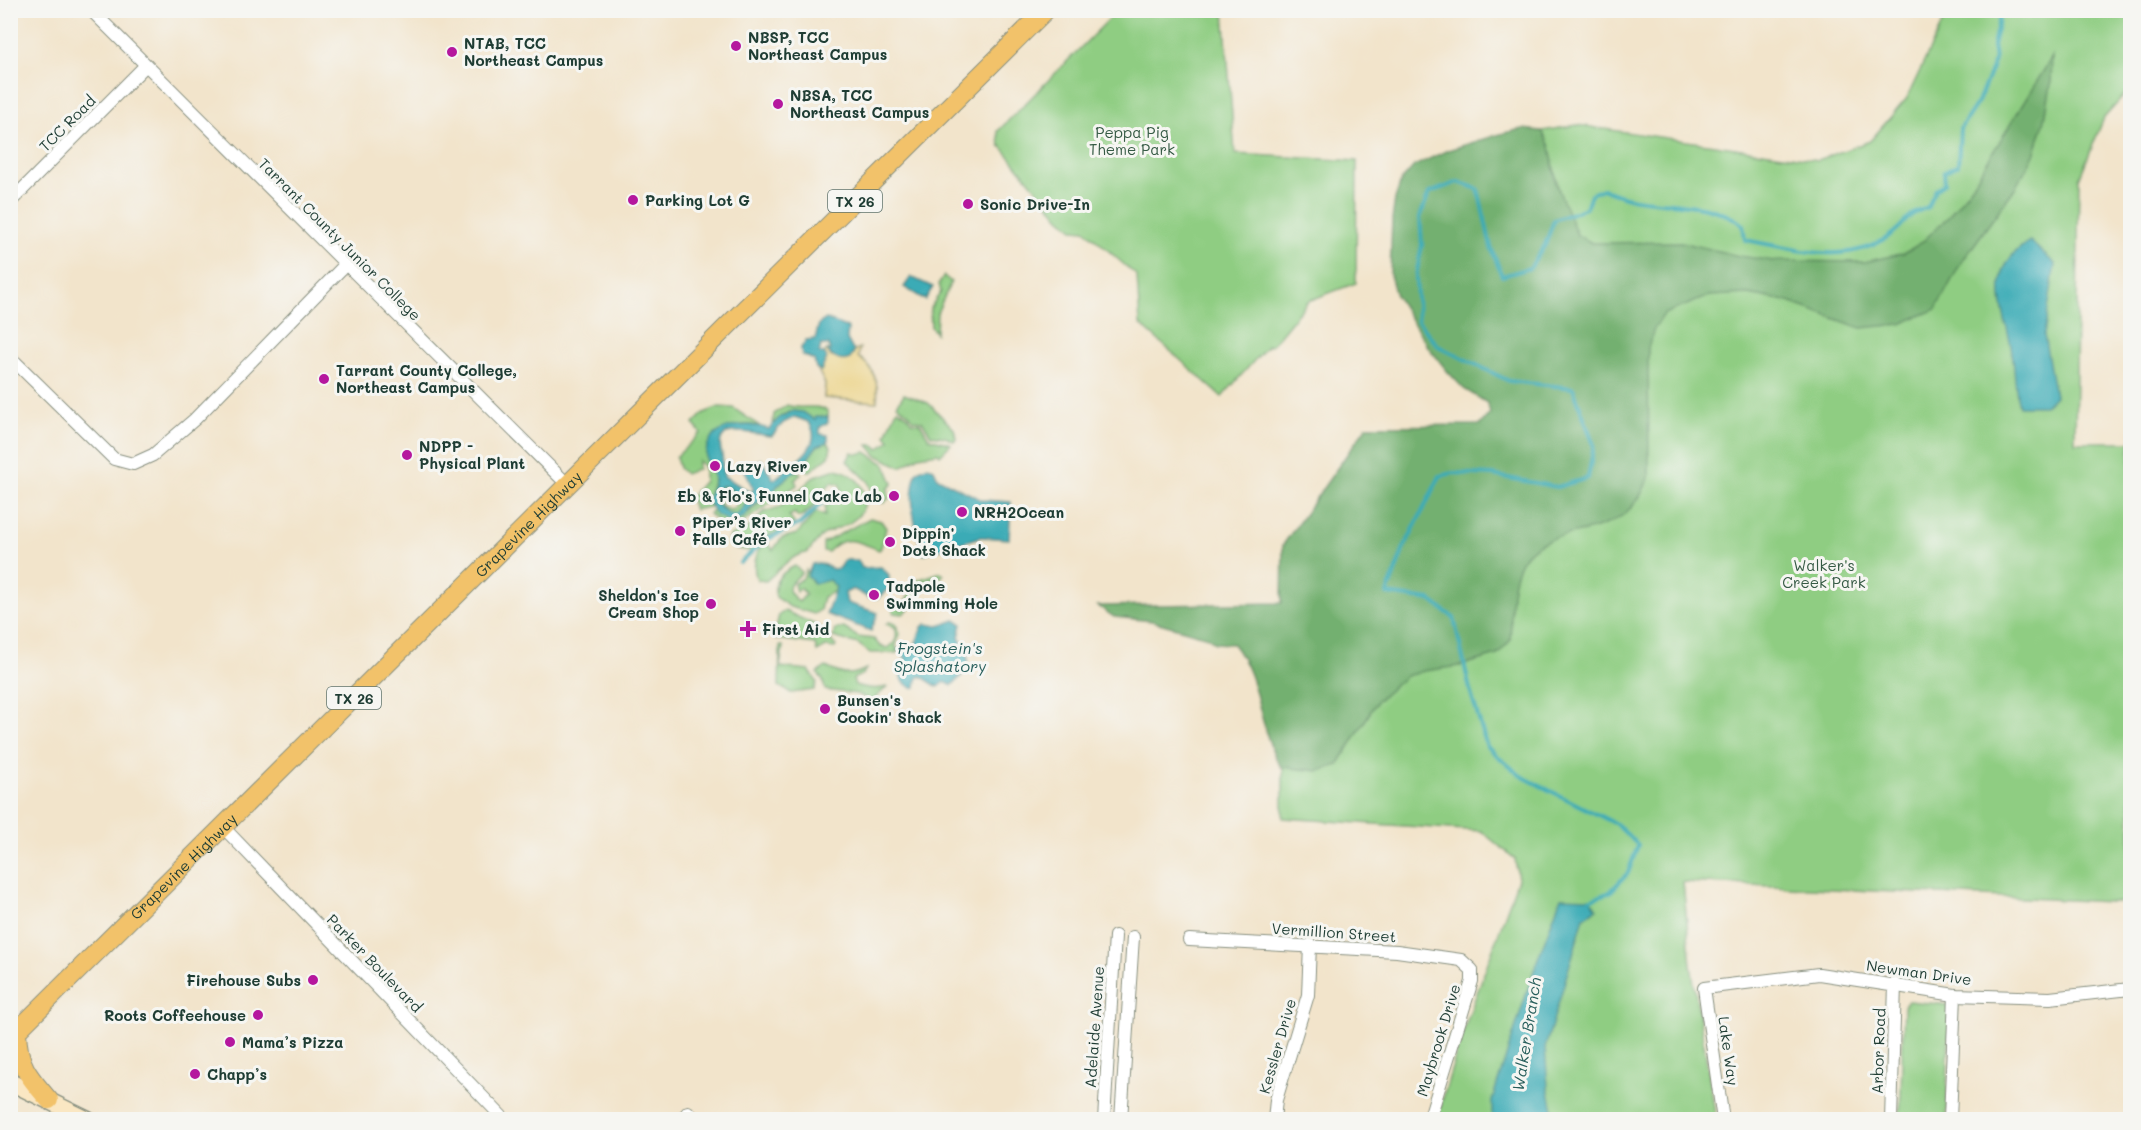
<svg xmlns="http://www.w3.org/2000/svg" width="2141" height="1130" font-family="Mali,sans-serif">
<style>
.green{fill:#8fcd82;stroke:#57855b;stroke-width:1.5;fill-rule:evenodd}
.forest{fill:#73b070;stroke:#497652;stroke-width:1.5}
.sand{fill:#eeda9e;stroke:#868c69;stroke-width:1.5}
.water{fill:#3aabb6;stroke:#2c7475;stroke-width:1.5;fill-rule:evenodd}
.lines{fill:none;stroke-linecap:round;stroke-linejoin:round}
.stream{stroke:#3aabb6;stroke-width:4}
.street-casing{stroke:#889080;stroke-width:14}
.secondary-casing{stroke:#889080;stroke-width:19}
.primary-casing{stroke:#889080;stroke-width:20}
.street{stroke:#fff;stroke-width:12}
.secondary{stroke:#fae7c3;stroke-width:16}
.primary{stroke:#f2c26a;stroke-width:18}
.poi-dot{fill:#b5179e;stroke:#f6f6f2;stroke-width:2}
.labels{text-anchor:middle;dominant-baseline:central;stroke-width:6;stroke-linejoin:round;paint-order:stroke}
.shield{fill:#f6f6f2;stroke:#60746d;stroke-width:1.5}
.shield-label{font-size:14px;font-weight:bold;fill:#1f3d34}
.poi-label{font-size:15px;font-weight:bold;fill:#1f3d34;stroke:#f6f6f2;text-anchor:start}
.street-label{font-size:15px;fill:#1f3d34;stroke:#f6f6f2}
.park-label{font-size:15px;fill:#355a44;stroke:#f6f6f2}
.water-label{font-size:16px;font-style:italic;fill:#275e5b;stroke:#f6f6f2}
</style>
<rect width="100%" height="100%" fill="#f6f6f2"/>
<filter id="ink" filterUnits="userSpaceOnUse"><feTurbulence type="fractalNoise" baseFrequency=".0167" numOctaves="2"/><feDisplacementMap in="SourceGraphic" scale="12" xChannelSelector="R" yChannelSelector="G"/><feConvolveMatrix kernelMatrix="1 2 1 2 8 2 1 2 1" color-interpolation-filters="sRGB"/></filter>
<filter id="wash" filterUnits="userSpaceOnUse"><feTurbulence type="fractalNoise" baseFrequency=".008" numOctaves="4" result="noise"/><feDisplacementMap in="SourceGraphic" scale="24" xChannelSelector="R" yChannelSelector="G"/><feGaussianBlur stdDeviation="1.35" result="paint"/><feColorMatrix in="noise" values="0 0 0 0 0 0 0 0 0 0 0 0 0 0 0 0 0 1.4 0 .05"/><feComposite in="paint" operator="in"/></filter>
<g filter="url(#wash)">
<rect width="100%" height="100%" fill="#f2e4cb"/>
<g class="green">
<path d="M1118,10L1224,11L1235,154L1357,161L1356,283L1308,301L1271,346L1268,345L1222,397L1140,324L1137,276L1085,230L1073,229L1060,218L1000,145L998,131Z"/>
<path d="M1948,11H2130V89L2104,118L2079,179L2075,442H2130V903L1683,882L1691,965L1716,1119H1437L1460,1040L1518,879L1515,859L1481,831L1283,818V545L1367,426L1582,425L1592,244C1587,241 1579,238 1576,234C1554,204 1559,162 1542,131L1577,125L1818,160L1870,141L1907,98Z"/>
<path d="M944,276L951,282L937,313L936,333L931,327L930,308L941,292L939,284Z"/>
<path d="M904,394L928,403L954,429L956,438L954,441L945,437L931,435L922,421L913,420L908,413L897,405Z"/>
<path d="M787,405C800,411 817,402 828,412V417L816,416L815,421C802,409 786,407 775,423L773,422L774,414Z"/>
<path d="M719,407L733,408L760,426C739,422 705,429 706,457C706,465 712,471 714,479L708,496L710,507L694,510L690,497L704,481V467L698,460V469L685,474L679,468L676,457L701,433L693,424L704,413Z"/>
<path d="M897,409L907,415L911,422L920,423L929,438L951,444L940,455L938,453L919,456L901,467L876,455L868,445H875L879,449L890,440L886,435Z"/>
<path d="M828,442L831,447L829,456L809,472L803,465L817,446Z"/>
<path d="M852,452L857,454L866,452L885,464L893,483L888,489L889,498L884,503L875,501L868,481L847,461Z"/>
<path d="M836,469C863,474 878,504 851,522C842,528 831,529 822,536C816,541 812,548 807,553C793,553 777,572 766,581L758,580C751,570 756,554 762,544H768L773,550L782,538L797,534L816,512L825,516V506L842,497L840,484L832,482L825,489V497C814,502 808,516 797,517L795,513L789,516L794,523C782,535 767,529 752,551L733,548L729,543L730,536L747,529L764,512L780,507L815,476Z"/>
<path d="M797,470L801,474L795,480L797,485L735,528L719,523L709,514L712,510L732,523C755,513 774,484 797,470Z"/>
<path d="M723,485L748,501L737,515H730L715,503L714,495ZM726,492L732,493L738,499L737,505L731,510L720,505V499Z"/>
<path d="M870,518L881,521L886,528L881,548L879,550C857,541 845,533 828,552L823,551V543Z"/>
<path d="M795,566L802,572C792,585 780,586 799,602L806,594L800,588L796,592L794,584L803,578L806,570L812,582L829,580L836,587L835,591L823,597L820,610L814,614L790,607L776,597C771,582 782,572 795,566Z"/>
<path d="M941,572L944,574L937,582L930,580L920,583L915,603L903,614L894,613L892,604L894,602L901,610L917,580Z"/>
<path d="M785,611L818,626L836,646L835,648L826,647L817,652L815,644L776,639L774,637L779,615Z"/>
<path d="M889,622L896,624L900,634L896,645L897,653H870L858,644L833,637L835,629L844,628L858,637L874,639L880,646L887,648C897,643 898,636 895,627L886,624Z"/>
<path d="M780,646H783L780,667L809,670L817,682L814,690L791,693L779,686Z"/>
<path d="M826,667C841,675 851,677 866,669L863,674L853,679L855,685C865,688 876,690 887,687L872,701L857,694L825,690L823,680L817,673Z"/>
<path d="M1908,1001L1950,1005L1946,1119L1900,1120L1904,1006Z"/>
</g>
<path class="forest" d="M2052,57L2051,84L2045,119L2034,155L2015,188L1961,263L1936,309L1901,324L1861,328L1786,301L1748,294L1709,296L1664,314L1654,329L1648,348L1649,476C1624,556 1540,513 1518,568C1509,590 1512,618 1510,641L1497,655L1460,666L1424,671L1406,676L1377,701L1338,765L1319,771L1281,767C1257,729 1262,680 1233,644L1215,643L1208,637L1152,621L1114,617L1098,606L1282,603L1283,545L1367,426L1480,425L1490,413L1487,403L1464,389L1448,372L1429,348L1396,296L1390,275L1392,219L1395,199L1401,181L1414,166L1448,150L1504,133L1522,129L1542,131L1550,146L1556,183L1577,235L1592,243L1681,242L1739,256L1774,261L1865,262L1904,253L1921,243L1948,217L1972,186Z"/>
<path class="sand" d="M860,348L858,357C874,367 879,384 877,402L824,398L825,384L818,370H821L827,358L824,353L827,350L831,357L838,358Z"/>
<g class="water">
<path d="M2030,241L2055,264L2044,335L2055,396L2045,406H2019C2015,390 2015,375 2013,359C2008,315 1980,271 2030,241Z"/>
<path d="M911,277L933,287L925,300L904,287Z"/>
<path d="M826,319L848,328L847,339L854,352L850,359C841,363 832,358 827,350H830L829,345H821L819,353H824L827,358L821,371L816,368L814,360L802,355L801,348L806,340L815,339L819,324Z"/>
<path d="M793,411L803,412L815,420V416L828,417V423L820,427V434L828,435V442L817,446L803,465L779,484L772,493L753,506L744,517L732,523L716,515L708,502C707,493 714,487 714,479C714,471 706,465 706,457C705,424 746,421 769,429L780,417ZM795,417L808,422C828,446 787,467 774,480L761,459L743,468L753,488L752,493L725,477C720,470 724,463 722,455C711,418 755,436 772,436L783,423ZM720,486H727L748,501L737,515H730L715,503L714,495Z"/>
<path d="M928,466L934,469L938,478L982,500L1011,502L1009,539L980,537L923,554C915,528 907,496 917,471Z"/>
<path d="M844,560H858L862,568L881,567L889,575V588L878,598H869L853,589L845,593L847,603L878,613L871,631L826,614L836,587L829,580L815,584L807,576L812,564L820,563L833,569L839,568Z"/>
<path d="M955,620L962,624L959,637C971,661 974,666 952,685L944,682L938,687L921,676L917,679L916,687L912,688C899,681 896,671 906,659L898,649L912,653L922,627L926,624L939,626Z"/>
<path d="M1561,897L1589,898L1597,909L1584,917L1545,1048L1548,1087L1555,1119H1492V1100L1537,961Z"/>
</g>
<g class="lines">
<g class="stream">
<path d="M740,563L764,541L800,524L832,493"/>
<path d="M1586,901L1610,892L1628,873L1638,845L1616,824L1521,776L1487,747L1470,690L1454,618L1430,600L1387,594L1404,548L1440,476L1453,473L1492,475L1557,487L1588,478L1594,445L1573,388L1509,381L1438,346L1418,321L1416,276L1422,245L1420,217L1429,193L1458,182L1478,189L1491,247L1502,276L1530,268L1545,245L1554,220L1586,208L1591,194L1603,189C1644,210 1706,194 1743,225L1745,240C1793,248 1848,268 1892,234C1909,221 1903,217 1928,207L1936,189L1945,183L1944,172L1958,165L1960,129L1979,100L1995,60L1993,45L2000,16L1995,10"/>
</g>
</g>
</g>
<g filter="url(#ink)">
<g class="lines">
<defs>
<g id="street">
<path d="M91,10L569,486"/>
<path d="M10,202L146,65"/>
<path d="M10,357L114,459L133,464L153,455L195,419L345,265"/>
<path d="M223,827L505,1120"/>
<path d="M1189,940L1397,951L1461,960L1472,970V981L1429,1120"/>
<path d="M681,1120L688,1112L695,1120"/>
<path d="M1104,1120L1115,936"/>
<path d="M1121,1120L1133,937"/>
<path d="M1274,1120L1276,1100L1308,995L1310,945"/>
<path d="M1723,1120L1704,988L1819,974L1955,995L2050,998L2130,989"/>
<path d="M1891,1120L1895,984"/>
<path d="M1950,1120L1955,995"/>
</g>
<path id="secondary" d="M10,1082L88,1120"/>
<g id="primary">
<path d="M17,1032C18,1065 28,1076 49,1100"/>
<path id="s1" d="M10,1038L1046,10"/>
</g>
</defs>
<use href="#street" class="street-casing"/>
<use href="#secondary" class="secondary-casing"/>
<use href="#primary" class="primary-casing"/>
<use href="#street" class="street"/>
<use href="#secondary" class="secondary"/>
<use href="#primary" class="primary"/>
</g>
</g>
<g class="poi-dot">
<circle cx="736" cy="46" r="6"/>
<circle cx="452" cy="52" r="6"/>
<circle cx="778" cy="104" r="6"/>
<circle cx="633" cy="200" r="6"/>
<circle cx="968" cy="204" r="6"/>
<circle cx="324" cy="379" r="6"/>
<circle cx="407" cy="455" r="6"/>
<circle cx="715" cy="466" r="6"/>
<circle cx="894" cy="496" r="6"/>
<circle cx="962" cy="512" r="6"/>
<circle cx="680" cy="531" r="6"/>
<circle cx="890" cy="542" r="6"/>
<circle cx="874" cy="595" r="6"/>
<circle cx="711" cy="604" r="6"/>
<path d="M745 620h6v6h6v6h-6v6h-6v-6h-6v-6h6z"/>
<circle cx="825" cy="709" r="6"/>
<circle cx="313" cy="980" r="6"/>
<circle cx="258" cy="1015" r="6"/>
<circle cx="230" cy="1042" r="6"/>
<circle cx="195" cy="1074" r="6"/>
</g>
<g class="labels">
<g class="shield">
<rect x="828" y="190" width="54" height="22" rx="4.5"/>
<rect x="327" y="687" width="54" height="22" rx="4.5"/>
</g>
<g class="shield-label">
<text x="855" y="201">TX 26</text>
<text x="354" y="698">TX 26</text>
</g>
<g class="poi-label">
<text x="748" y="37">NBSP, TCC<tspan x="748" dy="17">Northeast Campus</tspan></text>
<text x="464" y="43">NTAB, TCC<tspan x="464" dy="17">Northeast Campus</tspan></text>
<text x="790" y="95">NBSA, TCC<tspan x="790" dy="17">Northeast Campus</tspan></text>
<text x="645" y="200">Parking Lot G</text>
<text x="980" y="204">Sonic Drive-In</text>
<text x="336" y="370">Tarrant County College,<tspan x="336" dy="17">Northeast Campus</tspan></text>
<text x="419" y="446">NDPP -<tspan x="419" dy="17">Physical Plant</tspan></text>
<text x="727" y="466">Lazy River</text>
<text x="882" y="496" text-anchor="end">Eb &amp; Flo's Funnel Cake Lab</text>
<text x="974" y="512">NRH2Ocean</text>
<text x="692" y="522">Piper’s River<tspan x="692" dy="17">Falls Café</tspan></text>
<text x="902" y="533">Dippin'<tspan x="902" dy="17">Dots Shack</tspan></text>
<text x="886" y="586">Tadpole<tspan x="886" dy="17">Swimming Hole</tspan></text>
<text x="699" y="595" text-anchor="end">Sheldon's Ice<tspan x="699" dy="17">Cream Shop</tspan></text>
<text x="762" y="629">First Aid</text>
<text x="837" y="700">Bunsen's<tspan x="837" dy="17">Cookin' Shack</tspan></text>
<text x="301" y="980" text-anchor="end">Firehouse Subs</text>
<text x="246" y="1015" text-anchor="end">Roots Coffeehouse</text>
<text x="242" y="1042">Mama’s Pizza</text>
<text x="207" y="1074">Chapp’s</text>
</g>
<g class="street-label">
<text transform="translate(67 123) rotate(-45)">TCC Road</text>
<text transform="translate(340 239) rotate(45)">Tarrant County Junior College</text>
<text stroke="none"><textPath href="#s1" startOffset="730">Grapevine Highway</textPath></text>
<text stroke="none"><textPath href="#s1" startOffset="244">Grapevine Highway</textPath></text>
<text transform="translate(1334 932) rotate(4)">Vermillion Street</text>
<text transform="translate(375 963) rotate(46)">Parker Boulevard</text>
<text transform="translate(1919 972) rotate(8)">Newman Drive</text>
<text transform="translate(1094 1027) rotate(-86)">Adelaide Avenue</text>
<text transform="translate(1438 1040) rotate(-73)">Maybrook Drive</text>
<text transform="translate(1277 1046) rotate(-74)">Kessler Drive</text>
<text transform="translate(1729 1051) rotate(82)">Lake Way</text>
<text transform="translate(1878 1051) rotate(-88)">Arbor Road</text>
</g>
<g class="park-label">
<text x="1132" y="132">Peppa Pig<tspan x="1132" dy="17">Theme Park</tspan></text>
<text x="1824" y="565">Walker's<tspan x="1824" dy="17">Creek Park</tspan></text>
</g>
<g class="water-label">
<text x="940" y="647">Frogstein's<tspan x="940" dy="18">Splashatory</tspan></text>
<text transform="translate(1526 1034) rotate(-81)">Walker Branch</text>
</g>
</g>
<rect width="2141" height="1130" fill="none" stroke="#f6f6f2" stroke-width="36"/>
</svg>
